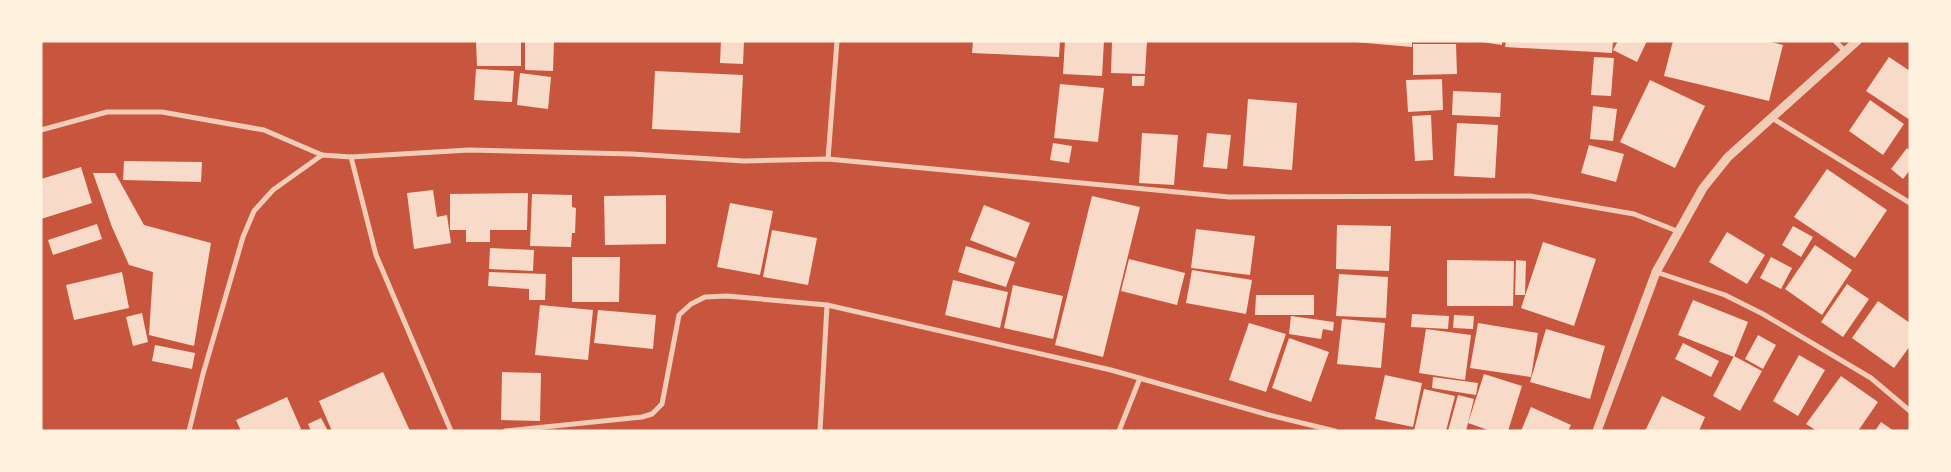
<svg xmlns="http://www.w3.org/2000/svg" width="1951" height="472" font-family="Inter,sans-serif">
<style>
.building{fill:#f7dbc8}
.lines{fill:none;stroke-linecap:round;stroke-linejoin:round}
.minor{stroke:#f1ccb7;stroke-width:5}
.tertiary{stroke:#f1ccb7;stroke-width:9}
</style>
<rect width="100%" height="100%" fill="#c8553d"/>
<g class="building">
<path d="M476,41H521V66H477Z"/>
<path d="M525,41H554L553,71L525,70Z"/>
<path d="M721,41H744L743,64L720,63Z"/>
<path d="M973,41H1060L1059,57L972,53Z"/>
<path d="M1065,41H1104L1102,76L1063,74Z"/>
<path d="M1112,41H1147L1145,74L1111,73Z"/>
<path d="M1343,41H1412V47Z"/>
<path d="M1475,41H1502V45Z"/>
<path d="M1506,41H1613L1612,53L1505,47Z"/>
<path d="M1618,41H1647L1637,62L1613,50Z"/>
<path d="M1673,41H1767L1783,45L1769,101L1664,76Z"/>
<path d="M1413,44H1456L1457,74L1413,75Z"/>
<path d="M1594,57L1614,58L1611,96L1591,95Z"/>
<path d="M1889,57L1910,71V120L1866,91Z"/>
<path d="M476,69L514,71L512,102L474,100Z"/>
<path d="M655,71L743,75L740,133L652,129Z"/>
<path d="M520,73L551,77L548,109L517,105Z"/>
<path d="M1132,76H1145L1144,86H1132Z"/>
<path d="M1442,79L1443,110L1408,112L1406,80Z"/>
<path d="M1650,80L1705,106L1675,168L1620,142Z"/>
<path d="M1060,84L1104,88L1098,142L1054,138Z"/>
<path d="M1453,91L1501,93L1500,117L1452,115Z"/>
<path d="M1248,99L1297,103L1292,170L1243,166Z"/>
<path d="M1870,100L1904,124L1883,155L1849,131Z"/>
<path d="M1593,106L1617,109L1613,141L1590,139Z"/>
<path d="M1431,115L1433,160L1415,161L1412,116Z"/>
<path d="M1457,123L1498,125L1495,178L1454,176Z"/>
<path d="M1142,133L1178,135L1174,185L1139,183Z"/>
<path d="M1207,133L1231,135L1227,169L1203,167Z"/>
<path d="M1053,143L1072,146L1069,163L1050,160Z"/>
<path d="M1589,145L1624,154L1616,182L1581,173Z"/>
<path d="M1907,148L1910,151V170L1903,179L1891,169Z"/>
<path d="M124,161L202,162L201,182L123,180Z"/>
<path d="M81,167L92,203L41,219V179Z"/>
<path d="M1827,169L1887,210L1855,258L1794,217Z"/>
<path d="M93,173H115L144,225L211,243L194,346L149,335L153,272L129,265L112,227Z"/>
<path d="M433,190L437,217L447,215L451,243L414,249L407,193Z"/>
<path d="M528,193L527,230H490V242H466V230H450V194Z"/>
<path d="M532,194L572,195V207L576,208L575,233H572L571,247L530,246Z"/>
<path d="M666,195V244L605,245L604,196Z"/>
<path d="M1092,196L1140,207L1103,357L1055,345Z"/>
<path d="M730,203L773,211L760,275L717,267Z"/>
<path d="M984,205L1030,223L1016,258L970,240Z"/>
<path d="M97,224L102,239L53,255L48,240Z"/>
<path d="M1337,225L1391,226L1389,271L1336,269Z"/>
<path d="M1793,226L1813,237L1801,257L1782,245Z"/>
<path d="M1196,229L1255,236L1250,275L1191,268Z"/>
<path d="M772,230L817,238L808,285L763,277Z"/>
<path d="M1727,232L1765,255L1747,284L1709,262Z"/>
<path d="M1543,242L1596,259L1574,326L1521,308Z"/>
<path d="M1815,245L1852,270L1822,315L1785,289Z"/>
<path d="M966,246L1015,262L1006,287L958,272Z"/>
<path d="M490,248L534,250L533,271L489,269Z"/>
<path d="M572,257H620L619,302H572Z"/>
<path d="M1771,257L1792,268L1781,289L1760,278Z"/>
<path d="M1129,259L1185,273L1177,305L1121,291Z"/>
<path d="M1447,260L1514,261L1513,306H1447Z"/>
<path d="M1516,260L1526,261L1525,295H1515Z"/>
<path d="M1192,270L1252,280L1246,314L1186,303Z"/>
<path d="M122,272L129,308L74,320L66,285Z"/>
<path d="M489,272L546,274L545,300H529V289L488,286Z"/>
<path d="M1339,274L1388,277L1386,318L1336,316Z"/>
<path d="M953,280L1008,292L1000,328L945,315Z"/>
<path d="M1847,284L1869,299L1843,337L1821,322Z"/>
<path d="M1013,285L1063,296L1053,339L1004,328Z"/>
<path d="M1256,295H1314V315H1255Z"/>
<path d="M1693,300L1748,322L1734,357L1678,335Z"/>
<path d="M1878,301L1910,323V346L1894,368L1852,338Z"/>
<path d="M540,305L593,310L588,360L535,355Z"/>
<path d="M598,310L656,315L653,349L594,343Z"/>
<path d="M142,313L148,342L133,346L126,317Z"/>
<path d="M1412,314L1449,316L1448,329L1411,327Z"/>
<path d="M1454,315L1474,316L1473,329L1453,328Z"/>
<path d="M1291,316L1334,322L1333,331L1323,329L1321,339L1289,334Z"/>
<path d="M1342,319L1385,323L1381,368L1337,364Z"/>
<path d="M1249,323L1286,334L1266,392L1229,380Z"/>
<path d="M1478,323L1538,333L1531,377L1470,368Z"/>
<path d="M1426,329L1471,335L1465,380L1419,373Z"/>
<path d="M1546,329L1605,346L1590,399L1530,382Z"/>
<path d="M1758,335L1776,345L1763,369L1745,359Z"/>
<path d="M1289,338L1329,352L1311,402L1272,388Z"/>
<path d="M1683,343L1719,361L1711,377L1675,359Z"/>
<path d="M155,345L195,353L192,369L152,361Z"/>
<path d="M1799,355L1825,370L1798,416L1773,401Z"/>
<path d="M1734,356L1762,371L1740,411L1713,396Z"/>
<path d="M383,372L410,431H332L319,401Z"/>
<path d="M502,372L541,373L540,421L501,420Z"/>
<path d="M1484,374L1522,386L1508,431H1491L1468,423Z"/>
<path d="M1385,375L1422,383L1413,427L1375,419Z"/>
<path d="M1841,376L1878,402L1858,431H1817L1806,424Z"/>
<path d="M1433,377L1478,383L1476,395L1432,388Z"/>
<path d="M1424,389L1455,396L1446,431H1414Z"/>
<path d="M1458,395L1474,399L1466,431H1448Z"/>
<path d="M1662,396L1705,417L1699,431H1645Z"/>
<path d="M287,397L301,429L296,431H241L236,420Z"/>
<path d="M1531,407L1571,425L1568,431H1521Z"/>
<path d="M321,418L328,431H311L308,424Z"/>
<path d="M1881,422L1894,431H1875Z"/>
</g>
<g class="lines">
<g class="minor">
<path d="M1835,41L1846,52"/>
<path d="M1772,118L1910,203"/>
<path d="M41,130L107,112H162L264,130L322,155"/>
<path d="M351,157L376,255L451,431"/>
<path d="M828,159L837,41"/>
<path d="M1656,272L1725,295L1763,314L1871,378L1910,411"/>
<path d="M189,431L203,374L243,237L254,211L273,190L322,155L351,157L469,150L632,154L744,161L828,159L1229,197L1530,196L1634,214L1677,231"/>
<path d="M505,431L642,417L652,414L662,404L679,315L691,304L705,297L727,296L827,305L1111,370L1269,415L1335,431"/>
<path d="M820,431L827,305"/>
<path d="M1119,431L1140,378"/>
</g>
<path class="tertiary" d="M1597,431L1656,272L1703,188L1728,157L1857,41"/>
</g>
<rect width="1951" height="472" fill="none" stroke="#fff3e0" stroke-width="85"/>
</svg>
